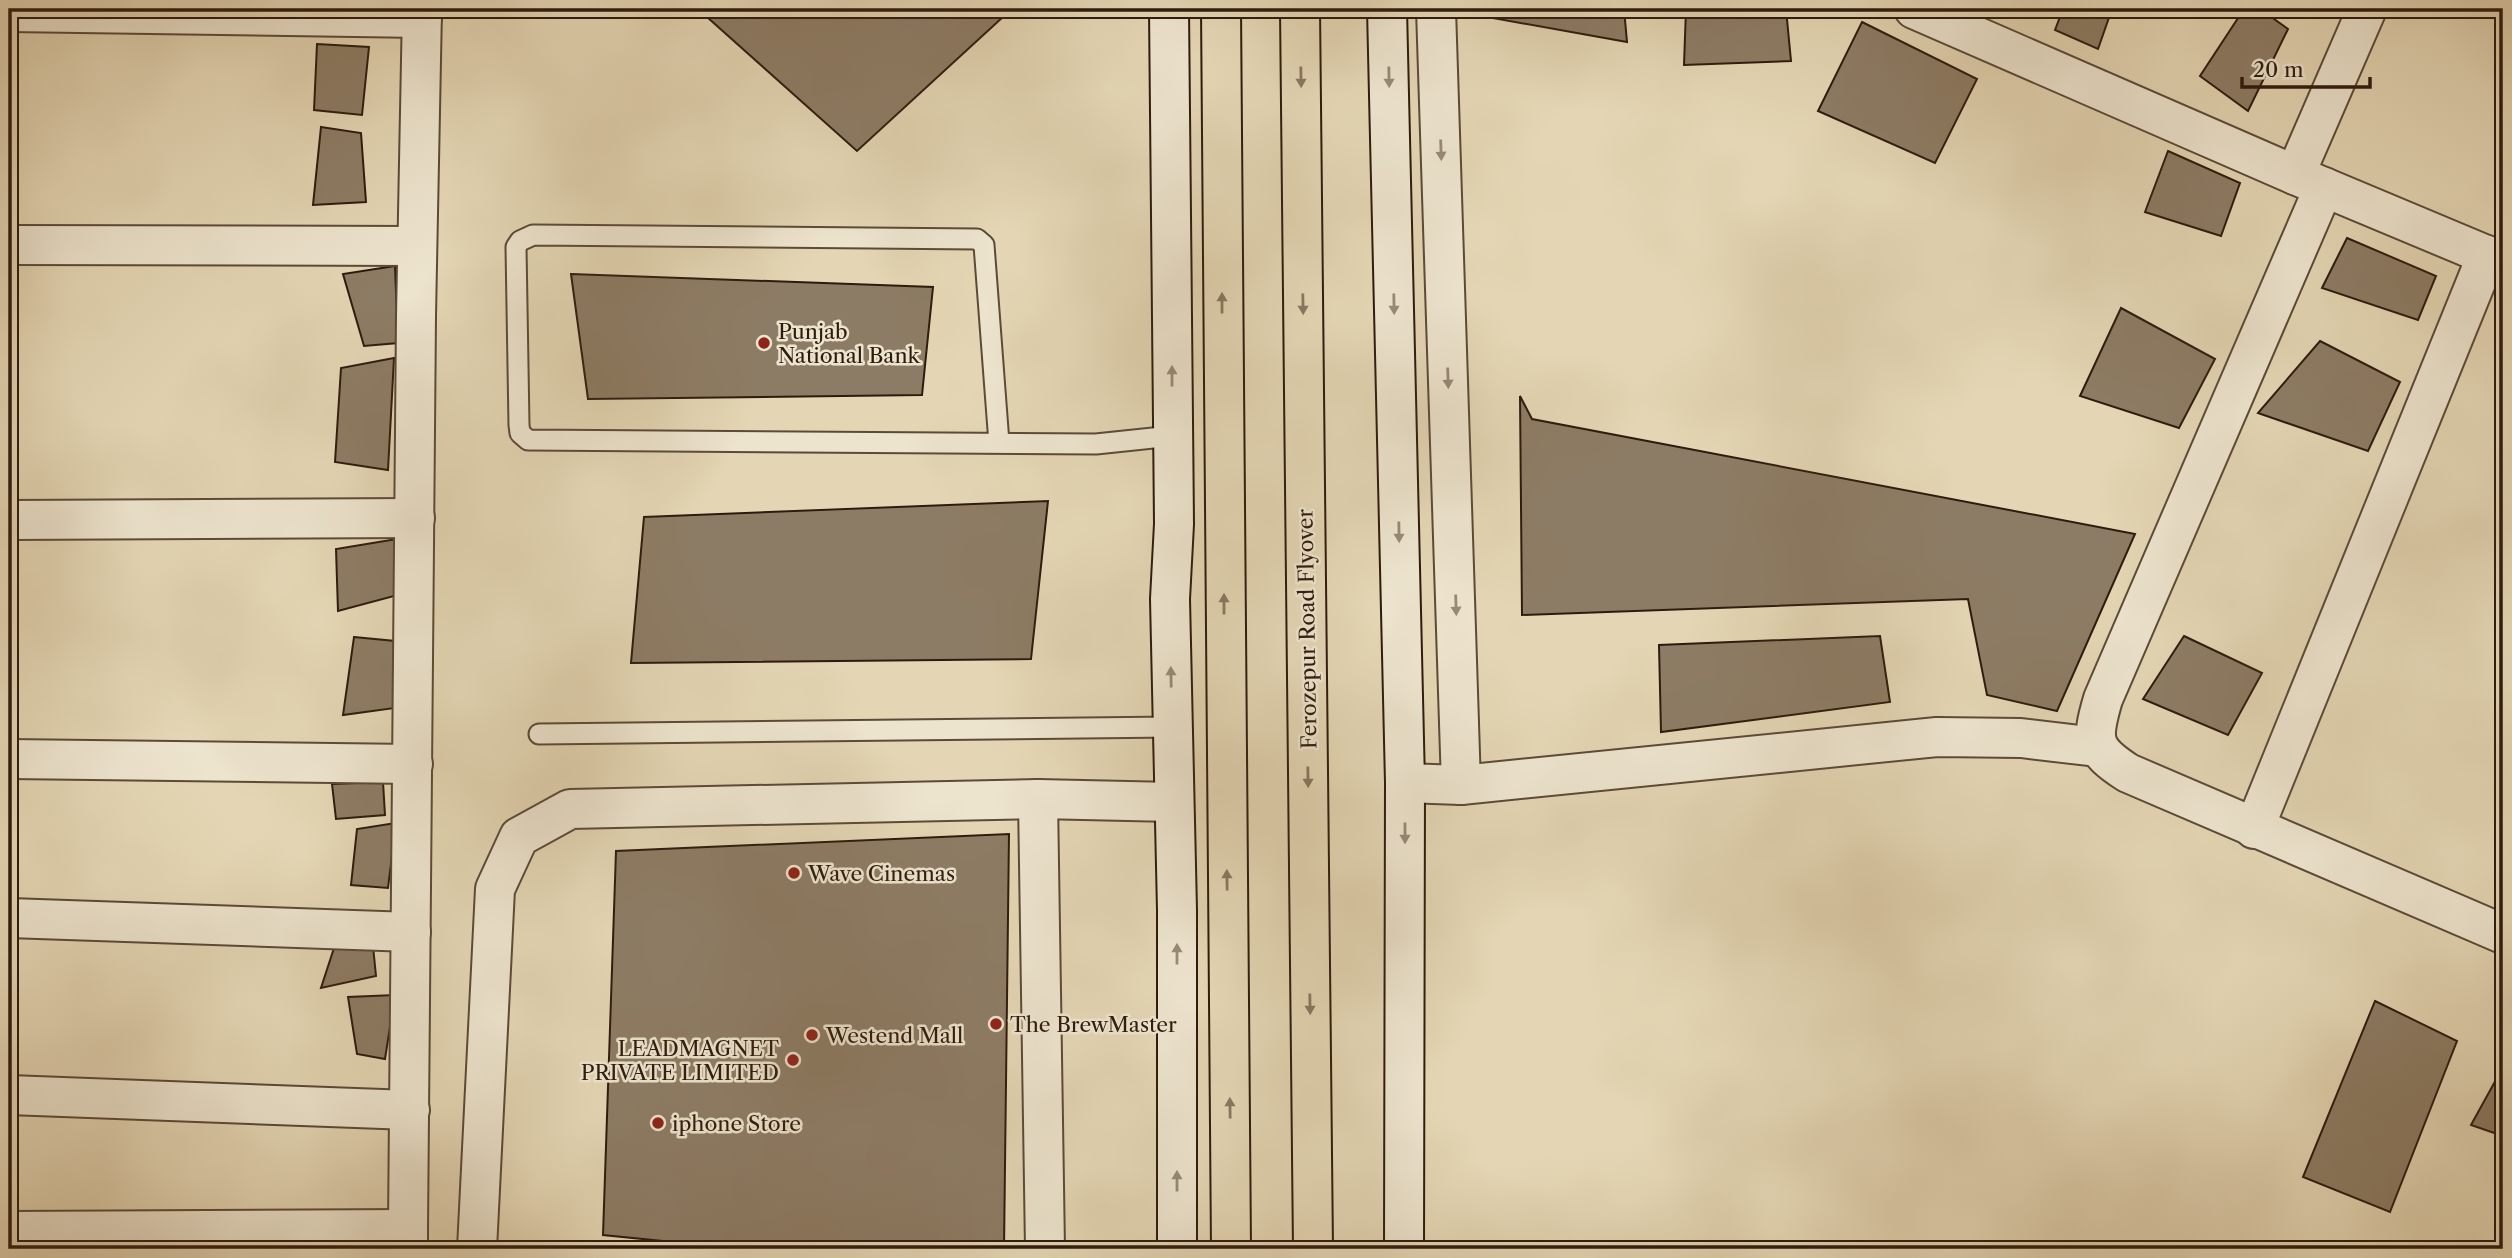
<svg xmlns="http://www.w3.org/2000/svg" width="2512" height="1258" font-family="'Libre Caslon Text',serif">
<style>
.building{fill:#8d7c65;stroke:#2e1b0f;stroke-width:2}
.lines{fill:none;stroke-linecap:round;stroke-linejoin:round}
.service-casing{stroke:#5c4a38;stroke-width:23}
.minor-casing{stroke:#5c4a38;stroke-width:42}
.secondary-casing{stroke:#2e1b0f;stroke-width:42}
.trunk-casing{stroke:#2e1b0f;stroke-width:42}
.service{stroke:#ede4ce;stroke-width:19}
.minor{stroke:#ede4ce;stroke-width:38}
.secondary{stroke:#ede4ce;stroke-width:38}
.trunk{stroke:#e4d6b4;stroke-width:38}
.oneway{fill:#897862}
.oneway2{fill:#978a78}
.poi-dot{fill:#8f2418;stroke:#ede4ce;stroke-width:2.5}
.labels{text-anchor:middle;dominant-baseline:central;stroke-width:5;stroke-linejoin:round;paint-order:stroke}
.poi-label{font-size:21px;fill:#2e1b0f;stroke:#ede4ce;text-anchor:start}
.street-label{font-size:21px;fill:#2e1b0f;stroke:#ede4ce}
</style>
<rect width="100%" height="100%" fill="#e4d6b4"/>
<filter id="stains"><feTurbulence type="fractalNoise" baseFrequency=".00286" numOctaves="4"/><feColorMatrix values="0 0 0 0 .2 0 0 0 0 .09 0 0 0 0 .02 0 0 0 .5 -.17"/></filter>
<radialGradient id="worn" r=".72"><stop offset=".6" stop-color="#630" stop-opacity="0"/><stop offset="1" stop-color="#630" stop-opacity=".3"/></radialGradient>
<g class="building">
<path d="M698,9H996L1004,16L857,151Z"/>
<path d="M1487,9H1624L1627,42L1487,17Z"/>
<path d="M1686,9H1786L1791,61L1684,65Z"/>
<path d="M2063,9H2112L2098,49L2055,30Z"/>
<path d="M2244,9H2260L2288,29L2248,111L2200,76Z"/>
<path d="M1862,22L1977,79L1935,163L1818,111Z"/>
<path d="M317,44L369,47L362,115L314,110Z"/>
<path d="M321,127L361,133L366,202L313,205Z"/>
<path d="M2168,151L2240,183L2221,236L2145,212Z"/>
<path d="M2347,238L2436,276L2418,320L2322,288Z"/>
<path d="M395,266L398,343L364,346L343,274Z"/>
<path d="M571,274L933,287L922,395L588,399Z"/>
<path d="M2121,308L2215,359L2179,428L2080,396Z"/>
<path d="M2320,341L2400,382L2368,451L2258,413Z"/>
<path d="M394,358L388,470L335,462L341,368Z"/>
<path d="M1520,396L1532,419L2135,534L2057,711L1987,695L1968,599L1522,615Z"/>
<path d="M1048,501L1031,659L631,663L644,517Z"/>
<path d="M397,539L394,596L338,611L336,549Z"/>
<path d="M1880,636L1890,702L1661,732L1659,645Z"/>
<path d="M2184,636L2262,673L2228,735L2143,699Z"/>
<path d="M354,637L395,641V708L343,715Z"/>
<path d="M383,782L385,815L336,819L332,784Z"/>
<path d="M396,823L388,888L351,885L357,829Z"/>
<path d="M1009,834L1004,1249H743L603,1235L616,851Z"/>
<path d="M373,946L376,976L321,988L334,948Z"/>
<path d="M395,995L385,1059L357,1054L348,997Z"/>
<path d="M2375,1001L2457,1041L2390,1212L2303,1177Z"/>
<path d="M2503,1067V1136L2471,1125Z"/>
</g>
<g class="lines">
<defs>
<g id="service">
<path d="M999,443L984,245L977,239L533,235L520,241L516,247L519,425L520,433L528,440L1096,444L1172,436"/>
<path d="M539,734L1172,727"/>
</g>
<g id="minor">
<path d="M1436,9L1461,785"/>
<path d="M1914,9L2295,175L2503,262"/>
<path d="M9,12L422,18"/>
<path d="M2295,175L2367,9"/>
<path d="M2324,187L2103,699C2091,740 2091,749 2128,773L2503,934"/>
<path d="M9,245L417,246"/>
<path d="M9,520L415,518"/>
<path d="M9,759L413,764"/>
<path d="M1405,783L1461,785L1937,737L2021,738L2097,747"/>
<path d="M1038,799L1045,1249"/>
<path d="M2254,829L2487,255"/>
<path d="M9,918L411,932"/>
<path d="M9,1095L410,1110"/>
<path d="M408,1229L416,316L422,9"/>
<path d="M9,1231L408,1229V1249"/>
<path d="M477,1249L495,889L519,837L570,809L1038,799L1173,802"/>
</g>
<g id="secondary">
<path d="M1169,9L1174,524L1170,599L1177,910V1249"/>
<path d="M1387,9L1405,783L1404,1249"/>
</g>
<g id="trunk">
<path d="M1221,9L1231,1249"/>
<path d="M1300,9L1313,1249"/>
</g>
</defs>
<use href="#service" class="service-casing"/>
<use href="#minor" class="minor-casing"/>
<use href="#secondary" class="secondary-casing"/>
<use href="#trunk" class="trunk-casing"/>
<use href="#service" class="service"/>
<use href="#minor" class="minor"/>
<use href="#secondary" class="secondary"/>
<use href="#trunk" class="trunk"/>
</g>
<defs><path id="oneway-solid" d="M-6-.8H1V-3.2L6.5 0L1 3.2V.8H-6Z" transform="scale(1.75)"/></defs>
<g class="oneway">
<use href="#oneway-solid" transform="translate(1301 77) rotate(89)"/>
<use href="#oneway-solid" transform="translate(1222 303) rotate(-90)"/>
<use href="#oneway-solid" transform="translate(1303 304) rotate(89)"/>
<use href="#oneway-solid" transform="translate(1224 604) rotate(-90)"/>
<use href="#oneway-solid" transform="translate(1308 777) rotate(89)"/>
<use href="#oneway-solid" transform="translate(1227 880) rotate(-91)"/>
<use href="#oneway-solid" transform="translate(1310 1004) rotate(89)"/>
<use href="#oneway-solid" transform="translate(1230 1108) rotate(-91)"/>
</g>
<g class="oneway2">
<use href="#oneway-solid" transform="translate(1389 77) rotate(89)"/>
<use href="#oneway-solid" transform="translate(1441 150) rotate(88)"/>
<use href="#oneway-solid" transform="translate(1394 304) rotate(89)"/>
<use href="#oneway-solid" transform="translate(1172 376) rotate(-90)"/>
<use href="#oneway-solid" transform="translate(1448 378) rotate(88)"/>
<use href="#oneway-solid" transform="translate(1399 532) rotate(89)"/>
<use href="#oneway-solid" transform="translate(1456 605) rotate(88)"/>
<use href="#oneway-solid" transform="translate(1171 677) rotate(-91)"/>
<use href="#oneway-solid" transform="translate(1405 833) rotate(90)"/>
<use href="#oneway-solid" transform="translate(1177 954) rotate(-90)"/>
<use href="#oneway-solid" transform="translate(1177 1181) rotate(-90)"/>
</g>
<g class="poi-dot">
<circle cx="764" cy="343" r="7"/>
<circle cx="794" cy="873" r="7"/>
<circle cx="996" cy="1024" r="7"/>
<circle cx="812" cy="1035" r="7"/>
<circle cx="793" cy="1060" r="7"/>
<circle cx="658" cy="1123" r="7"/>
</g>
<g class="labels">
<g class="poi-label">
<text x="778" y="331">Punjab<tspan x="778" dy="24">National Bank</tspan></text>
<text x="808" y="873">Wave Cinemas</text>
<text x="1010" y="1024">The BrewMaster</text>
<text x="826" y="1035">Westend Mall</text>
<text x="779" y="1048" text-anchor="end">LEADMAGNET<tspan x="779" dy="24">PRIVATE LIMITED</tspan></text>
<text x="672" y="1123">iphone Store</text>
</g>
<g class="street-label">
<text transform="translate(1307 629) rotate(-91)">Ferozepur Road Flyover</text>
</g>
</g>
<rect width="2512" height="1258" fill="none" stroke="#e4d6b4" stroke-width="35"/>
<rect x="10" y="10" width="2491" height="1237" fill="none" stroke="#2e1b0f" stroke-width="3.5"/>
<rect x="18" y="18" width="2477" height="1223" fill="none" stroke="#2e1b0f" stroke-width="2"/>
<path d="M2242 77v10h128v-10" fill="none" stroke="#2e1b0f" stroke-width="3.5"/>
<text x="2253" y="77" font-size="21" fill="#2e1b0f" stroke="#ede4ce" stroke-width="5" paint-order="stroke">20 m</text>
<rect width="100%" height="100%" filter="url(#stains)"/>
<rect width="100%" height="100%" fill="url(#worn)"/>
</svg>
